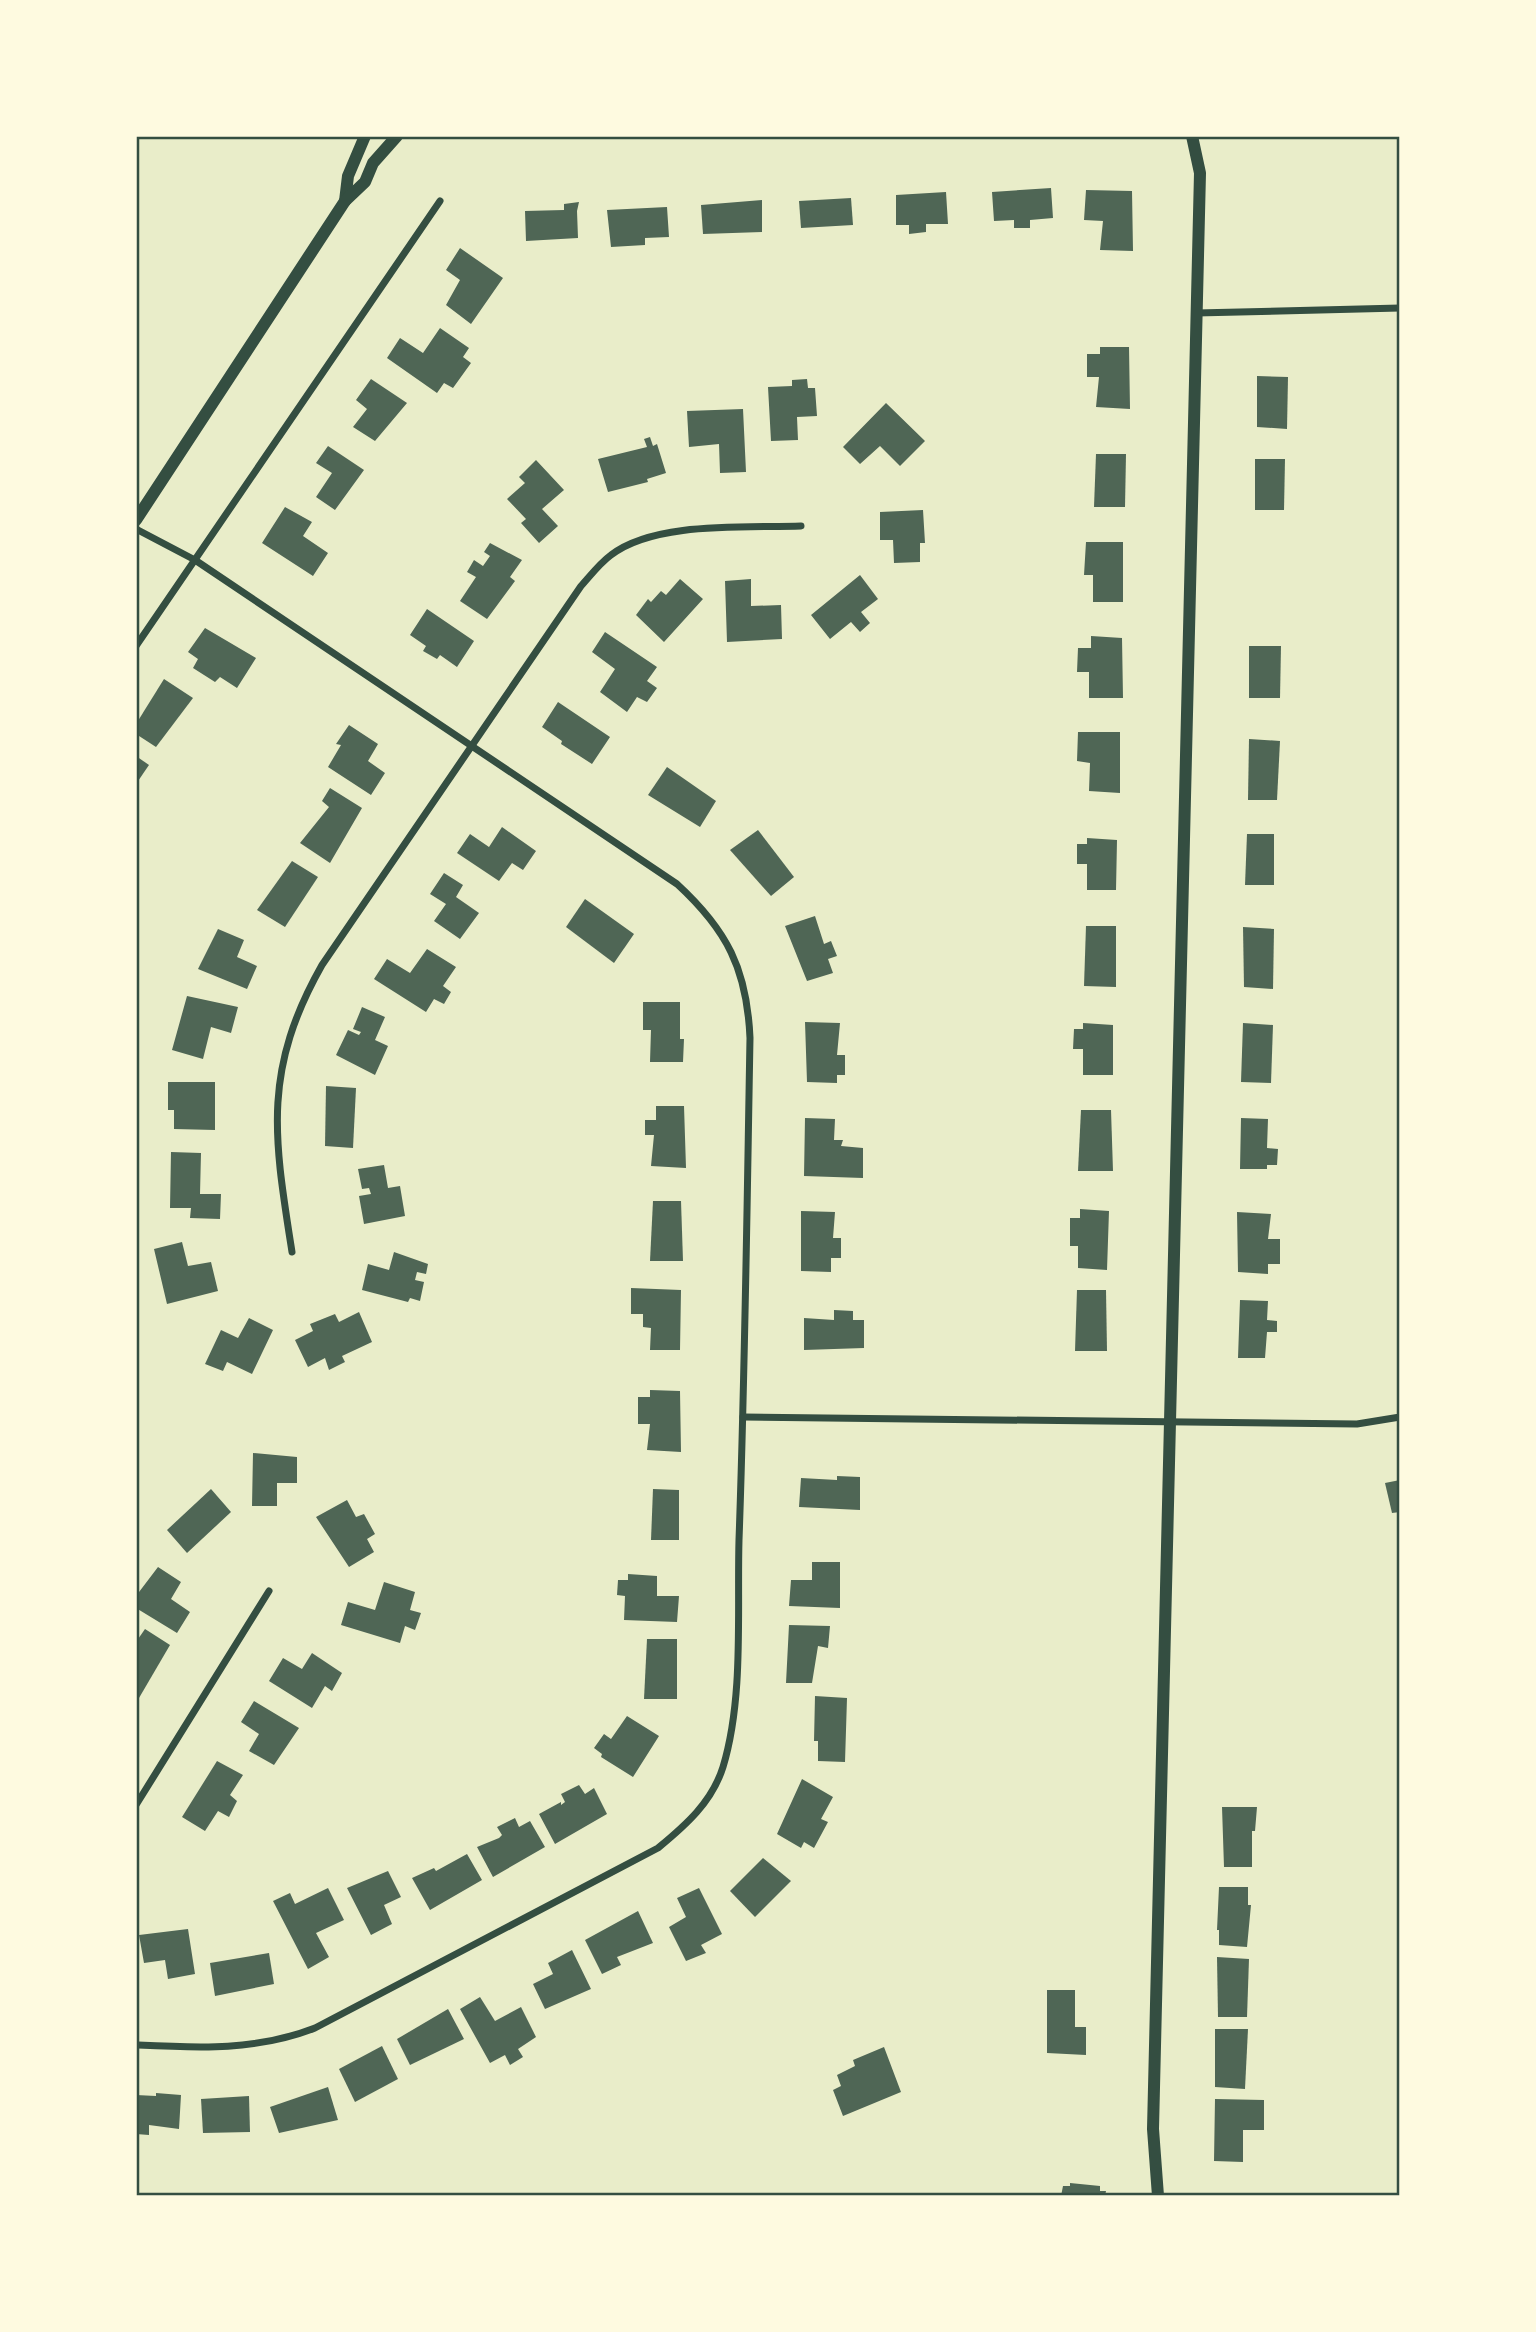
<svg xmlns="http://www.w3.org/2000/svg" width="1536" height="2332" font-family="'Roboto Condensed',sans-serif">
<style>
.building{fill:#4f6655}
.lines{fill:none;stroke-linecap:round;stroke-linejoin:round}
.minor{stroke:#344e41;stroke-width:7}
.tertiary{stroke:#344e41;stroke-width:12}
.neatline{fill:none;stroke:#344e41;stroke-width:2.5}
</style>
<rect width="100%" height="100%" fill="#e9edc9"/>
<g class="building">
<path d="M1051,188L1053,218L1030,220V228H1014V220L994,221L992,192Z"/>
<path d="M1086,190L1132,191L1133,251L1100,250L1103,221L1084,220Z"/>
<path d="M946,192L948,224H926V232L909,234V225H896V195Z"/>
<path d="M851,198L853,225L801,228L799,201Z"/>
<path d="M762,200V232L703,234L701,205Z"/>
<path d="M579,202L577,211L578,238L526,241L525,211L564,210V204Z"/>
<path d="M667,207L669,237L645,238V245L611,247L607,210Z"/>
<path d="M460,248L503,278L471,324L446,305L460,280L446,270Z"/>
<path d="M440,328L469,348L463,357L471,363L453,388L444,383L437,393L387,358L400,338L423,353Z"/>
<path d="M1100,347H1129L1130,409L1096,407L1099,377H1087V354H1100Z"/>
<path d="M1257,376L1288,377L1287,429L1257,427Z"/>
<path d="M371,379L407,403L375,441L353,427L367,409L356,400Z"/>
<path d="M807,379L808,388H815L817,416L797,417L798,440L771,441L768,387L792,386V380Z"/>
<path d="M886,403L925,441L900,466L880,446L860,464L843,447Z"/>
<path d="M743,409L746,472L720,473L719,444L689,447L687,411Z"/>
<path d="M650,437L653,446L657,444L666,473L647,479L648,482L608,492L598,459L647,447L644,439Z"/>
<path d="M328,446L364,470L335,510L316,497L332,473L316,463Z"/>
<path d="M1096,454H1126L1125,507H1094Z"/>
<path d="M1255,459H1285L1284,510H1255Z"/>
<path d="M536,460L564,490L542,509L558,526L539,543L521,523L526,519L507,499L525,483L519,477Z"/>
<path d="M285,507L312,522L303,536L328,553L313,576L262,543Z"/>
<path d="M923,510L925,543H920V562L894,563L893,540H880V512Z"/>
<path d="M1086,542H1123V602H1093V575H1084Z"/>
<path d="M490,543L522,560L510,577L515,581L487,619L460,601L476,577L467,572L474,560L483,566L490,556L484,552Z"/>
<path d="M860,575L878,599L861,612L870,623L860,632L851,622L830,639L811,615Z"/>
<path d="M680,579L703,599L664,642L636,615L648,599L651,602L661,591L666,595Z"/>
<path d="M751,579V606L781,605L782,639L727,642L725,581Z"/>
<path d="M427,609L474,641L457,667L440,655L437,659L423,651L426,646L410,635Z"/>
<path d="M205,628L256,658L237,688L220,677L215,682L193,668L198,659L188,652Z"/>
<path d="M605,632L657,667L647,681L657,688L647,702L637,697L627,712L600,692L615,669L592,652Z"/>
<path d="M1091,636L1122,638L1123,698H1089V672H1077L1078,648H1091Z"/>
<path d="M1249,646H1281L1280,698H1249Z"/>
<path d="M164,679L193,698L156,747L136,734V724Z"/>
<path d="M558,702L610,737L592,764L561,744L562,741L542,727Z"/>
<path d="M349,725L378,744L368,761L385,773L371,795L328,767L341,745L336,744Z"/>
<path d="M1078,732H1120V793L1089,791L1090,763L1077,761Z"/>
<path d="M1249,739L1280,741L1277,800H1248Z"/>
<path d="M136,756L149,765L136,784Z"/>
<path d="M667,767L716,801L700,827L648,795Z"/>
<path d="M330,788L362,808L330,863L300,843L329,807L322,801Z"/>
<path d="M502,827L536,851L523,870L512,863L499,881L457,853L470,834L489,847Z"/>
<path d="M758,830L794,877L771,896L730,850Z"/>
<path d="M1247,834H1274V885H1245Z"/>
<path d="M1087,838L1117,840L1116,890H1087V864H1077V844H1087Z"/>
<path d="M292,861L318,877L285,927L257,910Z"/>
<path d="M444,873L463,885L456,897L479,913L460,939L434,921L446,904L430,894Z"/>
<path d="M585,899L634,934L614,963L566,927Z"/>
<path d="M815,916L824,944L831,941L837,956L828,959L833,973L807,981L785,926Z"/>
<path d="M1086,926H1116V987L1084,986Z"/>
<path d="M1243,927L1274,929L1273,989L1244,987Z"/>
<path d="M218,929L244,940L237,957L257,966L247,989L198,969Z"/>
<path d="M427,949L456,967L443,986L451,992L444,1004L434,999L426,1012L374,979L387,959L410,973Z"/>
<path d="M187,996L238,1007L231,1033L211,1027L203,1059L172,1050Z"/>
<path d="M643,1002H680V1039H684L683,1062H650L651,1030H643Z"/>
<path d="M362,1007L385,1017L375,1040L388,1046L375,1075L336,1055L348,1030L359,1035L361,1032L353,1029Z"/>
<path d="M805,1022L840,1023L837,1055H845V1075H837V1083L807,1082Z"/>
<path d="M1083,1023L1113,1025V1075H1083V1049H1073L1074,1029H1083Z"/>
<path d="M1243,1023L1273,1025L1271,1083L1241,1082Z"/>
<path d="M168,1082H215V1130L174,1129V1110H168Z"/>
<path d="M326,1086L356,1088L353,1148L325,1146Z"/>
<path d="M656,1106H684L686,1168L651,1166L654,1135H645V1120H656Z"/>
<path d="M1081,1110H1111L1113,1171H1078Z"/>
<path d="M805,1118L835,1119L834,1140H843L841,1146L863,1148V1178L804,1176Z"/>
<path d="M1241,1118L1268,1119L1267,1148L1278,1149L1277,1165H1267V1169H1240Z"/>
<path d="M171,1152L201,1153L200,1194H221L220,1219L190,1218L191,1208H170Z"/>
<path d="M384,1165L388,1188L400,1186L405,1216L364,1224L359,1196L371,1194L369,1188L362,1189L358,1169Z"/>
<path d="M653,1201H681L683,1261H650Z"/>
<path d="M1080,1209L1109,1211L1107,1270L1078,1268V1246H1070V1218H1080Z"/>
<path d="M801,1211L835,1212L833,1238H841V1258H831V1272L801,1271Z"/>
<path d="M1237,1212L1271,1214L1268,1239H1280V1264H1268V1274L1238,1272Z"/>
<path d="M182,1242L188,1266L211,1262L218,1291L167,1304L154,1249Z"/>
<path d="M394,1252L428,1264L426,1274L417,1272L415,1280L424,1282L420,1301L410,1298L408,1302L362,1290L368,1264L389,1270Z"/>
<path d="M631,1288L681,1290L680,1350H650L651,1328L643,1327V1314H631Z"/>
<path d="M1077,1290H1106L1107,1351H1075Z"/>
<path d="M1240,1300L1268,1301L1267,1320L1277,1321V1332H1267L1265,1358H1238Z"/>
<path d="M834,1310L853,1311V1320H864V1348L804,1350V1318L834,1320Z"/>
<path d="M359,1312L372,1342L342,1356L345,1362L329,1370L325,1358L308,1367L295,1340L313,1331L310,1324L335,1314L339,1322Z"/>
<path d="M249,1318L273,1330L252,1374L227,1362L223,1371L205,1364L221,1330L238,1338Z"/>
<path d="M650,1390L680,1391L681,1452L647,1450L650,1424H638V1397H650Z"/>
<path d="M253,1453L297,1457V1483H277V1506H252Z"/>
<path d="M837,1476L860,1477V1510L799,1507L801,1478L837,1480Z"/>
<path d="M1400,1480V1512L1392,1513L1385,1483Z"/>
<path d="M211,1489L231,1512L187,1553L167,1530Z"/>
<path d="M653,1489L679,1490V1540H651Z"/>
<path d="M347,1500L356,1517L364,1514L375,1534L367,1539L374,1552L349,1567L316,1517Z"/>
<path d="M812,1562H840V1608L789,1606L791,1580H812Z"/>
<path d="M158,1567L181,1582L171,1599L190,1612L177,1633L136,1608V1596Z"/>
<path d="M628,1574L657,1576V1596H679L677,1622L624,1620L625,1596L617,1595L618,1580H628Z"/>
<path d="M384,1582L415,1592L410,1610L421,1613L415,1630L405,1626L400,1643L341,1625L348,1602L375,1610Z"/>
<path d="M789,1625L830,1626L828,1648L818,1646L812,1683H786Z"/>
<path d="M145,1629L170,1645L139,1698L136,1696V1642Z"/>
<path d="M647,1639H677V1699H644Z"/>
<path d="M312,1653L342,1673L332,1691L325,1686L312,1708L269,1681L283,1658L302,1669Z"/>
<path d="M815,1696L847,1698L845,1762L818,1761V1741H814Z"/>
<path d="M254,1701L299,1728L274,1765L249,1751L259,1734L241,1722Z"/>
<path d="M627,1716L659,1736L633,1777L601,1757L602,1754L594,1748L604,1734L611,1739Z"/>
<path d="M217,1761L243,1775L230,1795L237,1801L229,1817L218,1811L205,1831L182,1817Z"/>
<path d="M802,1779L833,1797L821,1819L828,1822L814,1848L804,1842L801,1848L777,1834Z"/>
<path d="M579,1785L585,1794L594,1788L607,1814L555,1844L539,1814L561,1802V1805L565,1802L561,1794Z"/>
<path d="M1222,1807H1257L1255,1831H1252V1867H1224Z"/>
<path d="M515,1818L519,1827L530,1821L545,1847L493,1877L477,1847L499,1838L502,1835L497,1827Z"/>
<path d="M467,1854L482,1880L430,1910L412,1878L434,1868L436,1871Z"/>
<path d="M763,1858L791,1881L755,1917L730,1891Z"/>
<path d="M388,1871L401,1897L384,1905L392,1924L371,1935L347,1888Z"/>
<path d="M1219,1887H1248V1905H1251L1247,1947L1219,1945V1930H1217Z"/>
<path d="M328,1888L344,1920L316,1933L329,1957L308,1969L273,1901L290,1893L295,1904Z"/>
<path d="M699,1888L722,1934L701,1945L706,1953L686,1961L669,1927L686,1917L677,1898Z"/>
<path d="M638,1911L653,1943L617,1957L621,1965L602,1974L585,1940Z"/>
<path d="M188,1929L195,1974L168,1979L165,1960L144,1963L139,1935Z"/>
<path d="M572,1950L591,1989L545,2009L533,1984L553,1974L548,1963Z"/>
<path d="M269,1953L274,1984L215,1996L210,1963Z"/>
<path d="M1217,1957L1249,1959L1247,2017H1218Z"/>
<path d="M1047,1990H1075V2027H1086V2055L1047,2053Z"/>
<path d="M480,1997L495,2021L521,2007L536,2037L518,2049L523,2057L510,2065L505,2055L490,2063L460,2009Z"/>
<path d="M448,2009L464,2039L410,2065L397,2039Z"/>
<path d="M1215,2029H1248L1245,2089L1215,2087Z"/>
<path d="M382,2046L398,2079L355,2102L339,2069Z"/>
<path d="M884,2047L901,2092L843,2116L833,2090L841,2086L837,2075L855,2066L853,2060Z"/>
<path d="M328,2087L338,2120L279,2133L270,2107Z"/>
<path d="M156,2093L181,2095L179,2129L149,2125V2135L136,2134V2095L156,2096Z"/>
<path d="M249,2096L250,2132L203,2133L201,2099Z"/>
<path d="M1215,2099L1264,2100V2130H1243V2162L1214,2161Z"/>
<path d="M1070,2183L1100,2186V2191H1106L1105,2196H1061L1063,2186H1070Z"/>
</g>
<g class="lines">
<g class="minor">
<path d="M1196,313L1400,308"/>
<path d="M136,529L195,560L677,884C727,930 747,969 750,1038C747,1205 745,1373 739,1540C737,1612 744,1698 723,1767C712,1802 686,1825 658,1848L315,2028C256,2051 199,2048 136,2045"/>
<path d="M136,646L440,201"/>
<path d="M292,1252C274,1137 262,1071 322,965L581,586C590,576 600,563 611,555C655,521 746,528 801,526"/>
<path d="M743,1417L1357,1424L1400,1417"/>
<path d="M136,1805L269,1591"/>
</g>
<g class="tertiary">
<path d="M345,201L348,176L365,136"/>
<path d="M136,520L345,201L365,182L373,163L397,136"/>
<path d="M1158,2196L1153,2129L1200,173L1192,136"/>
</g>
</g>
<rect width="1536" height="2332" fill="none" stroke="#fefae0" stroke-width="276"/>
<rect x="138" y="138" width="1260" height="2056" class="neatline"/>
</svg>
